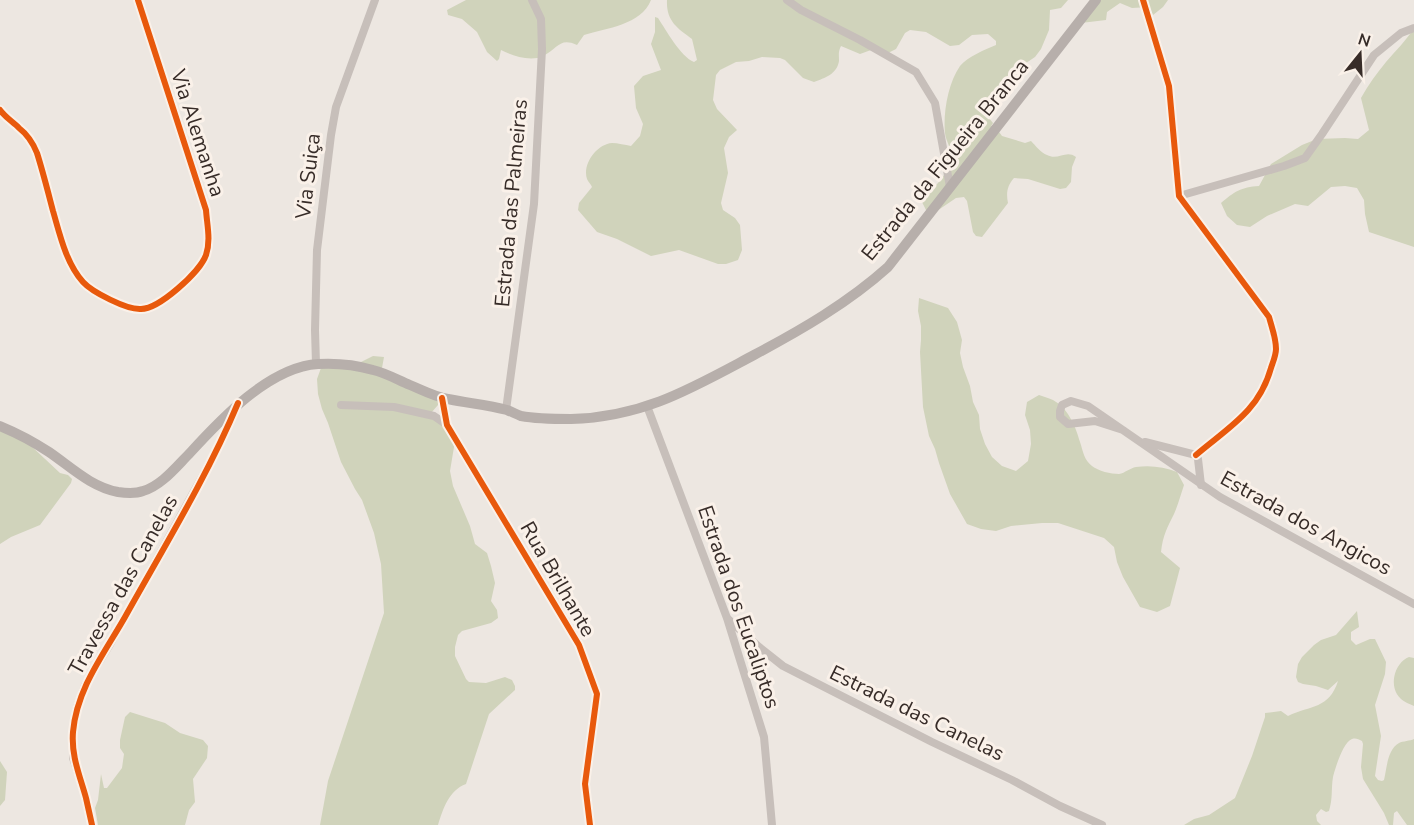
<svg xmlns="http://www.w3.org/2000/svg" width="1414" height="825" font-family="'Nunito Sans',sans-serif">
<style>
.green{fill:#d0d3bb}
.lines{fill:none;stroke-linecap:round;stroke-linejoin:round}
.street{stroke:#c7bfba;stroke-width:8}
.secondary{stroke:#b7afab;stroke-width:10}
.cycleway-casing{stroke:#faf1e9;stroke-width:10}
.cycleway{stroke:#e8590c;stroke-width:6}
.labels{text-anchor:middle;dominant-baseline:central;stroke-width:6;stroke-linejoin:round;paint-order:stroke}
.street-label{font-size:21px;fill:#372c28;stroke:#faf1e9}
</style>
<rect width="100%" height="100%" fill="#ede7e1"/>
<g class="green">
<path d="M466,0H651C641,25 607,28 584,35L577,45C559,37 558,49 543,56C531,62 512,56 501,50L499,59L497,61L487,52L477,32L462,19L448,15L447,10Z"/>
<path d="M667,0H1068L1061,8L1050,10L1049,30L1041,49L1035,57L1011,73L994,99L988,117L993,123L991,126L994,125L1002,136L1025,143L1031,141C1035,145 1041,153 1047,155C1058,161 1066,149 1076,157L1072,167L1071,182L1066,188L1060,189L1028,179L1014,178C1007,186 1006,193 1008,203L982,237L976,236L973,232L967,201L964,197L956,198L931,215L927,212L921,200C924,193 929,192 934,187C942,180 948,170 951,159C953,149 946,143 945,133C943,113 948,83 960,66C967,57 986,49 996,45V41L988,34L972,35L959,45L950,46L926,32L910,30L905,33L896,49L882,56L871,50L860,54L841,46C838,52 839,55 839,61C837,74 825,78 814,82L803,78L785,60L780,58L762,57L749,61L736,62L720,70L716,75L713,100L717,109L737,130L729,137L724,148L728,173L721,203L723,210L735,218L740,225L742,250L738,260L726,264H718L679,250L651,256L617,239L597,232L578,210L579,203L592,187C591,184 588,182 587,179C582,164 597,144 612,143C618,143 625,145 631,146L640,136L643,124L636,108L634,86L643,76L661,70L651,44L655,32V17L658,18C666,30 681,57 694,62L697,60L692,39C677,28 666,21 667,0Z"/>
<path d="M1091,0H1168L1163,7L1153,15L1149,7L1132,8L1120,3L1107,12L1106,20L1081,23Z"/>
<path d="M1414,28V247L1369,232L1365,214L1364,200L1357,188L1345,186L1331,187L1308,206L1295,204L1267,216L1250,227L1237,225L1227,216L1221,203C1234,192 1241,187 1259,186L1271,164L1302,145L1317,139L1345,138L1358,139L1369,130L1361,98C1368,85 1377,73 1386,62C1396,50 1406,41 1414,28Z"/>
<path d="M919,298L948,308L957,322L962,340L960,353L963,367L970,386L973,402L979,415L980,429L985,444L992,457L1002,466L1016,471L1028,461L1031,444L1030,430L1025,415L1027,402L1039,395C1044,397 1049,398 1053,400C1068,408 1076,427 1080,442C1083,451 1084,460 1092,466C1098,471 1111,474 1119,474C1125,473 1130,468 1136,467C1151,465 1164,467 1177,472L1184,485C1181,494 1178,505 1174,514C1167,528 1163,535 1161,552L1180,568L1170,606L1157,612L1140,607L1123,577L1117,562L1114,547L1104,538L1058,523H1042L1011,526L996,531L981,529L967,524L950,494L939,463L935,449L929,436L923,407L920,352L921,340V326L918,311Z"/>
<path d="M373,356L384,357L382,368L438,401V405L431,413L447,428L453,439L454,447L450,471L453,486L470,526L475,544L487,553L491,566L495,583L491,601L497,610L498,618L491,623L462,631L458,635L455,647V656L466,679L469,682L486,683L505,677L512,680L515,686V690L489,714L466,784C449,790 443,809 438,825H320L328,781L384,613L381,564L374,533L362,500L355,489L341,462L328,423L322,409L318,394L317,379L321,368L357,364Z"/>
<path d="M0,427L29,444L60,473L68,475L72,479L71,483L40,525L11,537L0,544Z"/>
<path d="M1357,611L1359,627L1351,632V640L1356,645L1370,639H1375L1386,662L1385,674L1375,705L1381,736L1375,776L1378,780L1382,781L1384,780C1387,768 1387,750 1399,743C1403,741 1410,741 1414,739V825H1407L1397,811L1394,813L1393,825H1389L1384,813L1363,779L1361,767L1363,744L1362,741C1358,739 1356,738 1352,739C1343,742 1335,769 1333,777C1331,789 1333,798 1329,811L1326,812L1321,809L1316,815L1317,821L1321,825H1184L1194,819L1209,815L1235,798L1252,756L1265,717V713L1281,711L1288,716C1311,705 1329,709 1338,681L1328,690L1316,686L1303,684L1298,682L1296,677L1298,664L1302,657L1314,645L1321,640L1336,635Z"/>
<path d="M1409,657L1414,658V706C1410,704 1404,702 1401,699C1388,687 1394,663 1409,657Z"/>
<path d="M130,712L165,723L180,733L203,740L208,746L207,758L193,779L195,802L189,810L185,825H98L95,808L98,800L101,774L104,788H107L122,768L124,754L120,748V740L125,717Z"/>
<path d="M0,761L7,772L5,800L0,806Z"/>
</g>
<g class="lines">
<g class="street">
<path d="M787,0L801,10L860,40L916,72L935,103L950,187"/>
<path d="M1143,0L1169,86L1179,196L1269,317C1272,328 1276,338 1276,349C1276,355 1273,362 1271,368C1259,411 1229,427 1196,455"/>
<path d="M0,110C5,117 13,122 19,128C28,135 33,143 37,153C43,172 48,192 53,211C60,235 66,263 83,282C92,292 127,310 141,309C159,309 200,272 206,255C211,240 207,225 206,210L138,0"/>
<path d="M1179,196L1284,166L1305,158L1322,134L1374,55L1401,33L1414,28"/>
<path d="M316,364L315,330L317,250L331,135L336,107L375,0"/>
<path d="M442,398L447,425L579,645L597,694L585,784L590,825"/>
<path d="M341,405L394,407L434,416L447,425"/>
<path d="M647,406L727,618L764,737L772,825"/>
<path d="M506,410L534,204L542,49L541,19L532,0"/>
<path d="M1123,430L1095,421L1068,424L1060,417V411L1062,405L1071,401L1088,406L1220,497L1414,604"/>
<path d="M1145,442L1196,455"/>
<path d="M1196,455L1198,459L1201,485"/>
<path d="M728,619L759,647L783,666L932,742L1012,780L1060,806L1102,825"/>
<path d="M92,825L86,798L73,758V734L77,707L85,685L109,646L214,455L236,408"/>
</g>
<path class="secondary" d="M0,426C17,433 34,442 49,452C71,467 91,487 118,492C125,493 135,494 143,491C161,486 176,467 189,454C220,420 269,367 318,364C336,363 356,365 373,370C386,373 398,380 410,385C422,390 435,397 448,399C467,403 488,405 507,410C512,412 516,414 521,416C537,419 555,419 571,419C644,417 692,388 754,355C801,330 848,303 888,267L1096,0"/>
<defs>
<g id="cycleway">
<path d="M1143,0L1169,86L1179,196L1269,317C1272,328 1276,338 1276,349C1276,355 1273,362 1271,368C1259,411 1229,427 1196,455"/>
<path d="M0,110C5,117 13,122 19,128C28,135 33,143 37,153C43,172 48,192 53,211C60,235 66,263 83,282C92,292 127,310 141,309C159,309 200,272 206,255C211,240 207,225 206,210L138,0"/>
<path d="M442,398L447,425L579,645L597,694L585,784L590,825"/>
<path d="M92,825C90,816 88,807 86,798C80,776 71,756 73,732C77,688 104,654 125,617C164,547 207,477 238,403"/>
</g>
</defs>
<use href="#cycleway" class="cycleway-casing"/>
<use href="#cycleway" class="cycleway"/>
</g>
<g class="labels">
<g class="street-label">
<text transform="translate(198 133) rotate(72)">Via Alemanha</text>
<text transform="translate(945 160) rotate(-51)">Estrada da Figueira Branca</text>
<text transform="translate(308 176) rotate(-83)">Via Suiça</text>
<text transform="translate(511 203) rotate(-85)">Estrada das Palmeiras</text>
<text transform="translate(1306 523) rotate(29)">Estrada dos Angicos</text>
<text transform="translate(558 579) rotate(60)">Rua Brilhante</text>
<text transform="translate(123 585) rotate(-61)">Travessa das Canelas</text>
<text transform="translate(739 607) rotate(71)">Estrada dos Eucaliptos</text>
<text transform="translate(917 713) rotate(26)">Estrada das Canelas</text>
</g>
</g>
<g transform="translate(1360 54) rotate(18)" stroke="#faf1e9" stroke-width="4.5" paint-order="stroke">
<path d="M0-4.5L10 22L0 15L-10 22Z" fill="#372c28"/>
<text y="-9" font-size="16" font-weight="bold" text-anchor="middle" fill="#372c28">N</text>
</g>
</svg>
